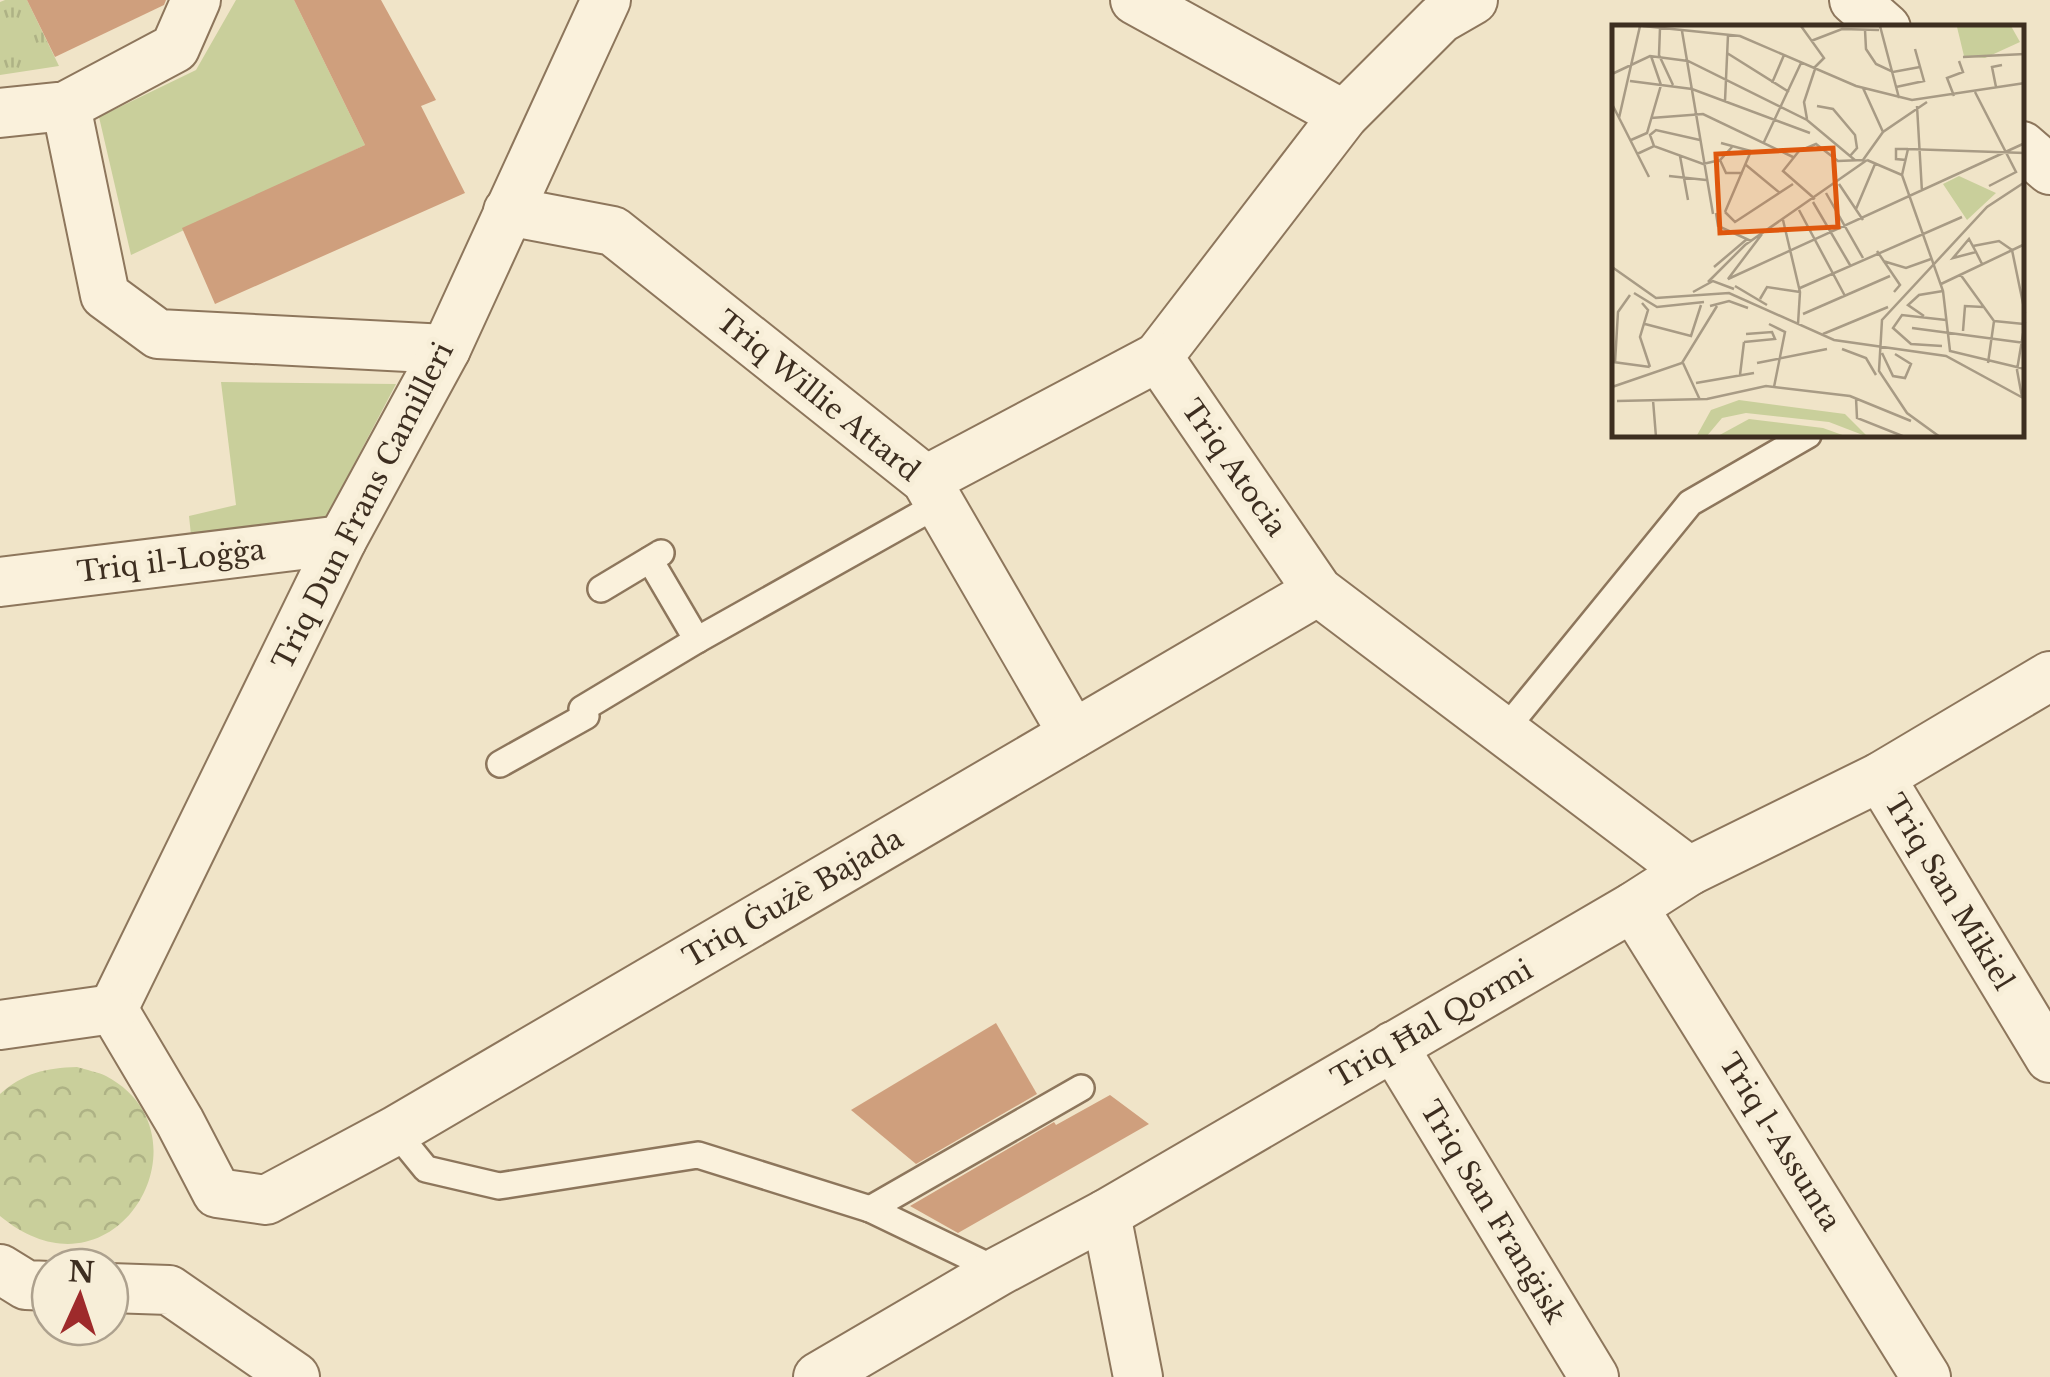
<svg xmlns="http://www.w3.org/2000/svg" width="2050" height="1377" font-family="'Libre Baskerville',serif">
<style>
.grass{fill:url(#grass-tufts)}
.park{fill:url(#park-crowns)}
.garden{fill:#c9cf9b}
.building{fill:#cf9f7d}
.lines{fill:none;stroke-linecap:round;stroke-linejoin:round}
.service-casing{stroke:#8d765c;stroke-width:30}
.minor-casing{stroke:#8d765c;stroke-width:52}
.service{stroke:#faf1dc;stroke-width:25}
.minor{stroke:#faf1dc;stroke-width:48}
.labels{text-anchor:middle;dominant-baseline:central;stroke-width:10;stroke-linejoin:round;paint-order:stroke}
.street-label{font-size:28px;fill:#3d2e20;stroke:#f7eed8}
.inset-road{fill:none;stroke:#a89b85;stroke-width:2.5}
.view{fill:#df570d;fill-opacity:0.15;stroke:#df570d;stroke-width:5}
.inset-edge{fill:none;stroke:#3d2e20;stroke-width:5}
</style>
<defs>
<pattern id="grass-tufts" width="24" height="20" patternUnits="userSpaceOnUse" patternTransform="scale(2.5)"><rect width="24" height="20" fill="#c9cf9b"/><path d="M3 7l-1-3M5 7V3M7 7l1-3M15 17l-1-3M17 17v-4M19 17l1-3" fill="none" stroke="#aeb285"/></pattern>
<pattern id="park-crowns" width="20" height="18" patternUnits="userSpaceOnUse" patternTransform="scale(2.5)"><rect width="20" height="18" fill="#c9cf9b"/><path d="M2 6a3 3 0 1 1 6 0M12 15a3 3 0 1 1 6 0" fill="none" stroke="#aeb285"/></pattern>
</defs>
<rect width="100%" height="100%" fill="#f0e4c8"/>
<path class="grass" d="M5,0H27L59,66L0,75V2Z"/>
<path class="park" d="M77,1067C86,1070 98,1072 106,1076C216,1134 116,1312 0,1216V1094C24,1073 45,1068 77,1067Z"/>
<g class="garden">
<path d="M236,0H294L365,145L131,255L99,117L196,70Z"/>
<path d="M221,382L396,384L323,523L191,535L189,516L236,505Z"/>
</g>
<g class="building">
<path d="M27,0H166L164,5L55,57Z"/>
<path d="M294,0H381L436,100L421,106L465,193L215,304L182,228L365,145Z"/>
<path d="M996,1023L1037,1094L916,1164L851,1110Z"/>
<path d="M1110,1095L1149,1124L958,1233L910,1206L1054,1122L1056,1125Z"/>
</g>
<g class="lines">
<defs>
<g id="service">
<path d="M650,560L697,640"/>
<path d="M601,589L661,553"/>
<path d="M1504,731L1690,503L1808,435"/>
<path d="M500,764L586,716L582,709L697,640L939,504"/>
<path d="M395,1131L426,1169L499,1186L698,1155L870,1209L999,1271"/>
<path d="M870,1209L1081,1088"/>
</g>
<g id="minor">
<path d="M1135,0L1344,115"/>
<path d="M1473,0L1440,19L1344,115L1158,357L1318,591L1689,871"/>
<path d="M1854,0L1886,28"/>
<path d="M66,106L105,295L158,334L446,349"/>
<path d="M0,113L66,106L175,48L196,0"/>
<path d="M2022,146L2050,170"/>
<path d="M508,211L613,231L926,480L1073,734"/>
<path d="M926,480L1158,357"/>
<path d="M0,582L342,540"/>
<path d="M1880,777L2050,1058"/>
<path d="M1633,907L1926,1377"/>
<path d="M113,1009L180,1122L217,1193L266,1200L395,1131L1318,591"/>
<path d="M113,1009L342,540L446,349L606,0"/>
<path d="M0,1025L113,1009"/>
<path d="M1393,1046L1594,1377"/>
<path d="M1106,1214L1138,1377"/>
<path d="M0,1269L26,1285L50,1286"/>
<path d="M110,1288L169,1290L295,1377"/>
<path d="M818,1377L999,1271L1106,1214L1633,907L1689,871L1880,777L2050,676"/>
</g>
</defs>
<use href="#service" class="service-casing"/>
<use href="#minor" class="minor-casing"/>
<use href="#service" class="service"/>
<use href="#minor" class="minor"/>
</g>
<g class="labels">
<g class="street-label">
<text transform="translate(818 396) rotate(39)">Triq Willie Attard</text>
<text transform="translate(1234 468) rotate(55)">Triq Atocia</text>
<text transform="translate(363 506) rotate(-63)">Triq Dun Frans Camilleri</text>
<text transform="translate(171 561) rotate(-7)">Triq il-Loġġa</text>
<text transform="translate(1949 892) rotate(59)">Triq San Mikiel</text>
<text transform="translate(793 898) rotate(-30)">Triq Ġużè Bajada</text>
<text transform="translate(1432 1024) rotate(-30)">Triq Ħal Qormi</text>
<text transform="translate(1780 1142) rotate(58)">Triq l-Assunta</text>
<text transform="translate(1493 1212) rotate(59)">Triq San Franġisk</text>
</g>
</g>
<g transform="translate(1612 25)">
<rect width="412" height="412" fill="#f0e4c8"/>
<path d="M137,394L211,403L236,412H104Z" fill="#c9cf9b"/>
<path d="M399,1L408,17L373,33L352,31L345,2ZM347,151L384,168L355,195L331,159ZM127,375L233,389L256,412L217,397L134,388L110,393L94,412H84L99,385Z" fill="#c9cf9b"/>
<path class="inset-road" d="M31,1L128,11L244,61L300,75L413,58M189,1L212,33L202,43M268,1L287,73M48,3L47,30L61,60M253,5L254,24L264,39L281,47L308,42M70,6L101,189M199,16L230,4L267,5M115,28L177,67M351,32L413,29M0,49L38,31L76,36L195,95L244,136M18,56L80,64L198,108M160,58L172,30M284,62L312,56L303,24M384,62L380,42L390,40M251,63L271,107M363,67L404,147L377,161M342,71L335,53L351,47L347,36M113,76L116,10M0,79L37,152M205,81L221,84L243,110L245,123L238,131M305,81L310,167M7,93L28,1M39,93L91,89L181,132M195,94L192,77L203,44M19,115L35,108L49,60L39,31M152,117L189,38M109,118L139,126L113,187M42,121L38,110L44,105L88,115M25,129L42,121L91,139L108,135L120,122M68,131L76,175M108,135L114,148H131M255,135L290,150L331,266L338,326L413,344M294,135L284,134V124H296M134,140L168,168M290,150L296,124L413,128M57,151L94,155M227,159L251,195M214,168L251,233M203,174L171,146L187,126L204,119L226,136L251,135L271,107L315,77M201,177L238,240M244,184L263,139M187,185L233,271M113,187L123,197L181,159M104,188L106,201L139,216M171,195L188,267L186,299M150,209L116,254L413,118M361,221L387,216L400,225L413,288M265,226L288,260L282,267M364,227L341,233L357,214L364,227L370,239M271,236L294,243L319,234M0,242L44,273L117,268L222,315L334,331L413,374M102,242L135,214M348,249L382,296L376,338M96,257L133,220L255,135M329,259L413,219M123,261L155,280M188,263L350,192M81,267L101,256L122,264M22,268L45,282L92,277M148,274L155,262L188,267M30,278L36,285L28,312L38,342M98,281L117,276L136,283M191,289L278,251M312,291L296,280L307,270L331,266M382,296L412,299M33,299L79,311L89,280M157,299L173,307L162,362M300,303L413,318M351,306L353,281L371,282M211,309L276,282M132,317L163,314L160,307L134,309M330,321L299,319L281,303L290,290L334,295M230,324L254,333L264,350M270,328L281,351L293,353L299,339L283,329M1,337L38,342M3,338L6,287L18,270M71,338L88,375M145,338L215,324M128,350L132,317M84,358L142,348M0,362L70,338L105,281M410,372L405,345L413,297M244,373L245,393L293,412M41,375L44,412M5,376L95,374L154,361L238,371L299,396M328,412L295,388L267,346L270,295L375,182L413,157"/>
<path class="view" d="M221,123L226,202L108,208L104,129Z"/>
<rect width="412" height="412" class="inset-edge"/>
</g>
<g transform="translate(80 1297) rotate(3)"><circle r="48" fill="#f7eed8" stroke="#ada18e" stroke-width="2.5"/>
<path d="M0-8L18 38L0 25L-18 38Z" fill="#9e2a2b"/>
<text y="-15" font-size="28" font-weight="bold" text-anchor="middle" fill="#3d2e20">N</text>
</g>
</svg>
